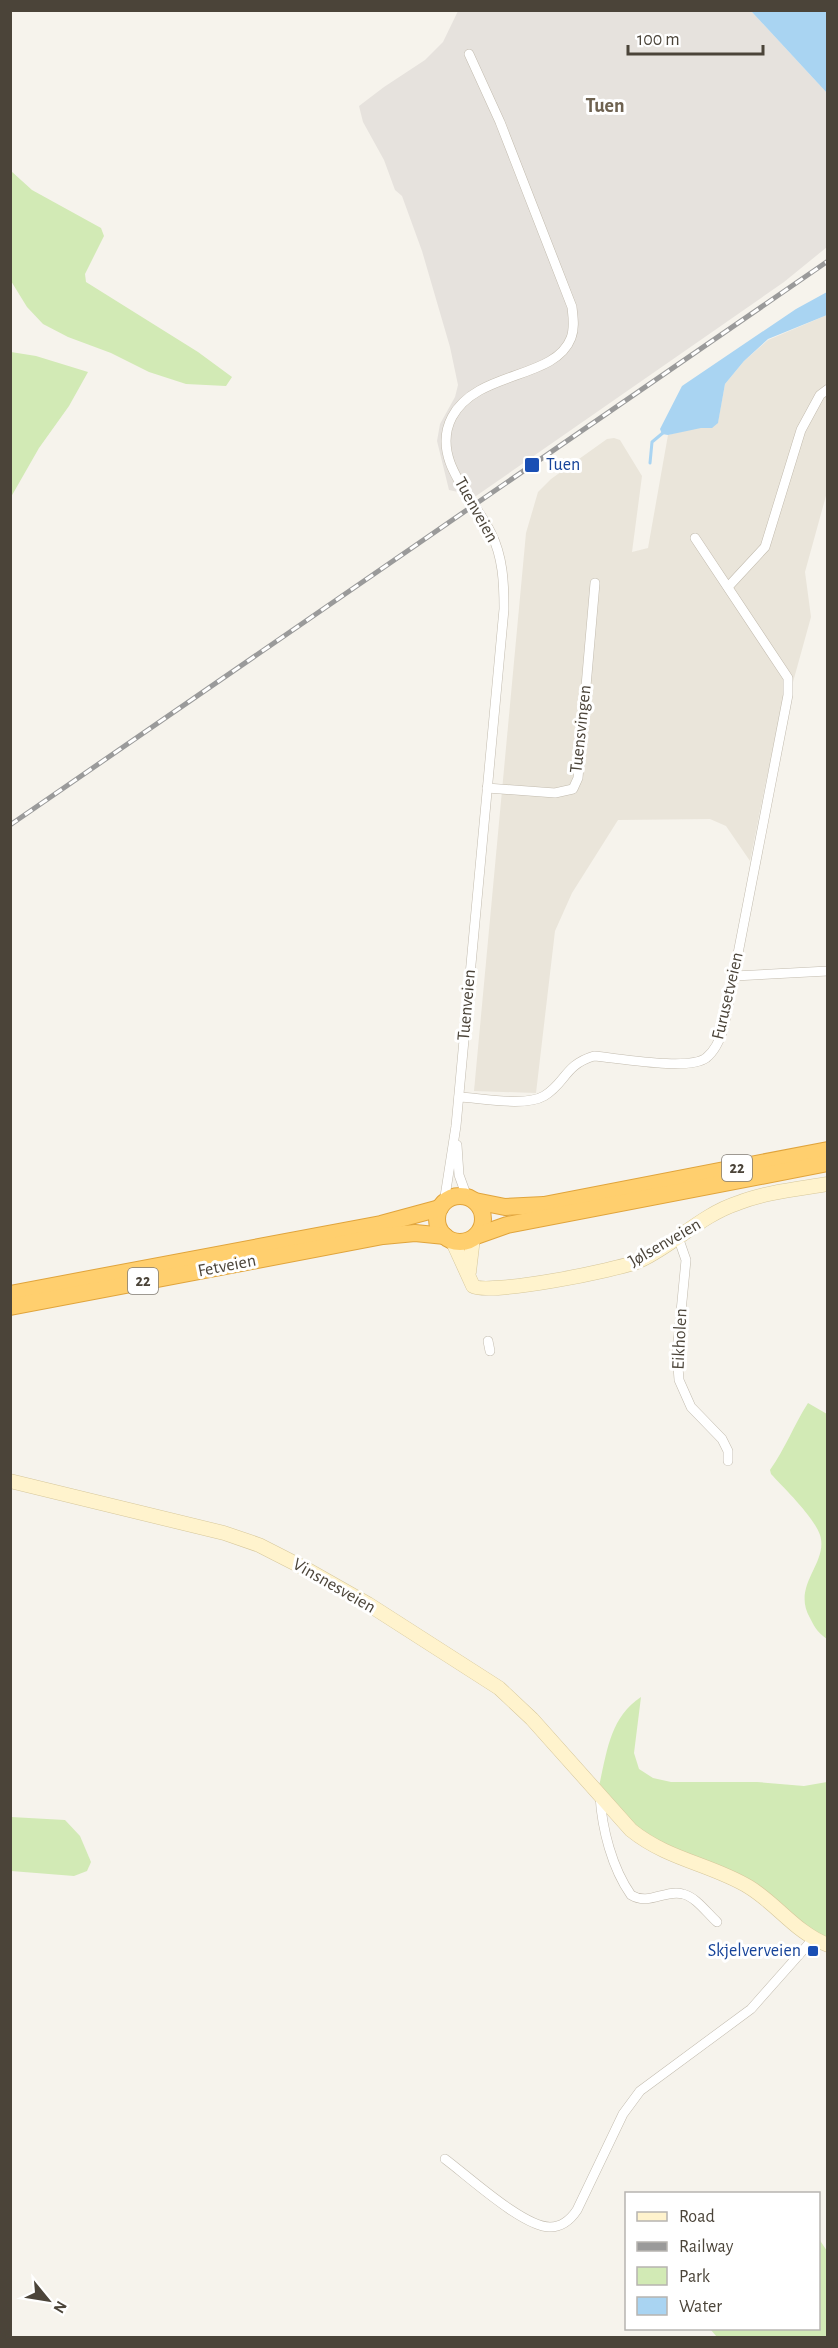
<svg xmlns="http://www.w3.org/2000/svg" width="838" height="2348" font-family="'Alegreya Sans',sans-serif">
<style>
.residential{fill:#eae5da}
.industrial{fill:#e6e2dd}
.green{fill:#d2eab5}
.water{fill:#a9d4f2}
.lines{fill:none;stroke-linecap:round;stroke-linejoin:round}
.stream{stroke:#a9d4f2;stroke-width:3}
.street-casing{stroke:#c2bbae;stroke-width:10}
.secondary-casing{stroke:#d6c79b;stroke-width:15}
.highway-casing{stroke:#e0a43c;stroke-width:18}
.street{stroke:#fff;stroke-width:9}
.secondary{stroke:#fff3cd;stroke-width:14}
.highway{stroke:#ffcf6e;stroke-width:16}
.rail-casing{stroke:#9a9a9a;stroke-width:5}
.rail{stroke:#fff;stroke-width:3;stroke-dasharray:9;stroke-linecap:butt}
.transit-dot{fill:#1a4fb4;stroke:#fff;stroke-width:2}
.labels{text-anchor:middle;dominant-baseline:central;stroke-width:6;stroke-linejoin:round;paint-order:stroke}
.shield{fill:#fff;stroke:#817c74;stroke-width:1.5}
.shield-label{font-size:16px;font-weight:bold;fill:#4b4439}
.transit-label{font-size:18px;fill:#164399;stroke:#fff;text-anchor:start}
.street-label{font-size:18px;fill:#4b4439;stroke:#fff}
.neighbourhood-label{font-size:20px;font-weight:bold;fill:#6e6250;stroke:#fff}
</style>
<rect width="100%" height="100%" fill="#f6f3ec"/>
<path class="residential" d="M827,315V492L805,572L811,617L767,776L750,861L726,826L710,819L618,820L572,893L555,931L536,1093L474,1091L526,533L538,492L551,479L607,439L614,438L620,440L642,476L632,552L648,548L668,435L718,422L725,384L744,361L768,340Z"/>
<path class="industrial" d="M458,11H751L827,93V247L784,282L476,496L449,490L437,441L440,424L455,397L458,385L450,347L422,251L402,196L395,190L384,160L363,122L359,106L384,87L425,60L443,42Z"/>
<g class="green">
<path d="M11,171L32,190L101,228L104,236L85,274L86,282L198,352L232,377L226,386L186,384L149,372L111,353L68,337L43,324L27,307L11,281Z"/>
<path d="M11,352L36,356L88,372L69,406L39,448L11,497Z"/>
<path d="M808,1403L827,1414V1639C818,1633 815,1628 810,1618C791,1585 829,1563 820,1535C814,1517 784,1488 771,1474L770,1470C785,1449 794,1425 808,1403Z"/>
<path d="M641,1697L634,1753L639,1769L653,1778L671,1782H757L804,1786L827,1782V1938H822L742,1882L638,1833L599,1786C607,1752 610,1717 641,1697Z"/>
<path d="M11,1817L65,1820L80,1836L91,1862L87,1871L74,1876L11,1871Z"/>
<path d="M819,2239L827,2251V2337H717L710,2329L818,2328Z"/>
</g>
<g class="water">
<path d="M751,11H827V93Z"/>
<path d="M827,292V315L768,339L744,361L725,384L718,423L712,428H701L668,435L662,434L660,429L682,386L796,309Z"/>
</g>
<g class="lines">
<path class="stream" d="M650,463L652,442L664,432"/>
<defs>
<g id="street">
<path d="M728,587L765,547L801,430L820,395L828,389"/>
<path d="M487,788L555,793L573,789L578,778L595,583"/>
<path d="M734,976L828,971"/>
<path d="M459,1097C481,1098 525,1107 544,1096C566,1083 564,1065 594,1056C618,1058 688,1071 706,1058C716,1050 721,1037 724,1026L788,695V678L695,538"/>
<path d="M457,1145L459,1175L467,1197"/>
<path d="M444,1203L456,1126L504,609C504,583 503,557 491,533C474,498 430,459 452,417C477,370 555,380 571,338C575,328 573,317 572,307L500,122L469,54"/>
<path d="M678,1237L686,1260L677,1353L679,1380L691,1407L722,1439L728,1451V1461"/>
<path d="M488,1341L490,1351"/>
<path d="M600,1796C602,1829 612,1868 631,1895C649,1906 665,1889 683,1894C696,1897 707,1913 717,1922"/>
<path d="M445,2159C468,2176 523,2227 550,2227C562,2227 571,2219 577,2210L623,2114L640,2091L751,2009L813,1939"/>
</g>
<g id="secondary">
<path d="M452,1240L473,1286C488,1296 618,1270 639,1261C674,1245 701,1215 738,1203C766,1192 798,1189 828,1184"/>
<path d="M469,1272L473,1238"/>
<path d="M10,1481L224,1533L259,1545L308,1570L368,1604L499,1688L532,1719L631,1830C668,1860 711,1864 749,1887C777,1904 796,1933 828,1945"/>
</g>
<g id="highway">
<circle cx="460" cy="1219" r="23"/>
<path d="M475,1201L505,1207L544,1205L828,1150"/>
<path d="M476,1236L507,1225L828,1163"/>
<path d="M10,1294L381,1224L440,1208"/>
<path d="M10,1307L383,1236L415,1233L445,1236"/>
</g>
</defs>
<use href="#street" class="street-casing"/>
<use href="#secondary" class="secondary-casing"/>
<use href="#highway" class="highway-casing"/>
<use href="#street" class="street"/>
<use href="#secondary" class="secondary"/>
<use href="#highway" class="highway"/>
<defs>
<path id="rail" d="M10,825L828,261"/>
</defs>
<use href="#rail" class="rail-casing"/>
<use href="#rail" class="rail"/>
</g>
<g class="transit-dot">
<rect x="524" y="457" width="16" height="16" rx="3"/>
<rect x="807" y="1945" width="12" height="12" rx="3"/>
</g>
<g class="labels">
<g class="shield">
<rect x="722" y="1155" width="30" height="26" rx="4.5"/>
<rect x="128" y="1268" width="30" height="26" rx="4.5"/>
</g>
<g class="shield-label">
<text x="737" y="1168">22</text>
<text x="143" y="1281">22</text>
</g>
<g class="transit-label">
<text x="546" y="465">Tuen</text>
<text x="801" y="1951" text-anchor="end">Skjelverveien</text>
</g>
<g class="street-label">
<text transform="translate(476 510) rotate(61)">Tuenveien</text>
<text transform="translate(581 729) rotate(-84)">Tuensvingen</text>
<text transform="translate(728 996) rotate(-77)">Furusetveien</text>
<text transform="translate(467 1005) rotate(-85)">Tuenveien</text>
<text transform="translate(665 1243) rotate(-30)">Jølsenveien</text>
<text transform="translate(227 1266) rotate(-11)">Fetveien</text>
<text transform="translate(680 1339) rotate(-87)">Eikholen</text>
<text transform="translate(334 1586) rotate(30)">Vinsnesveien</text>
</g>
<g class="neighbourhood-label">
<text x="605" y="106">Tuen</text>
</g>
</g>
<rect width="838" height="2348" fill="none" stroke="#4b4439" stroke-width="24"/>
<rect x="625" y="2192" width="195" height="138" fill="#ffffff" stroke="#b7b4b0" stroke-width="1.5"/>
<rect x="637" y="2212" width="30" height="9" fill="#fff3cd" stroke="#b7b4b0" stroke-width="1.5"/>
<text x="679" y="2222" font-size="18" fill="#4b4439">Road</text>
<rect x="637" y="2242" width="30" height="9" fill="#9a9a9a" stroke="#b7b4b0" stroke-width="1.5"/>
<text x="679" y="2252" font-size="18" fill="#4b4439">Railway</text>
<rect x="637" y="2267" width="30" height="18" fill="#d2eab5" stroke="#b7b4b0" stroke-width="1.5"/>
<text x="679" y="2282" font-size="18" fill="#4b4439">Park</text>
<rect x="637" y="2297" width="30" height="18" fill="#a9d4f2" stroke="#b7b4b0" stroke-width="1.5"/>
<text x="679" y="2312" font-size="18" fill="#4b4439">Water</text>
<g transform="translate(48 2300) rotate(120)" stroke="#ffffff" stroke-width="4.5" paint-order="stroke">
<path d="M0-4.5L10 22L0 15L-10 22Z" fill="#4b4439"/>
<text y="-9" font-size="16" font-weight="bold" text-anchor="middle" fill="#4b4439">N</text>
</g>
<path d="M628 45v9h135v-9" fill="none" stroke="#4b4439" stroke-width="3"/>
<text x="637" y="45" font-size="18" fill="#4b4439" stroke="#ffffff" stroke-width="4.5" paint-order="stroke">100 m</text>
</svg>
